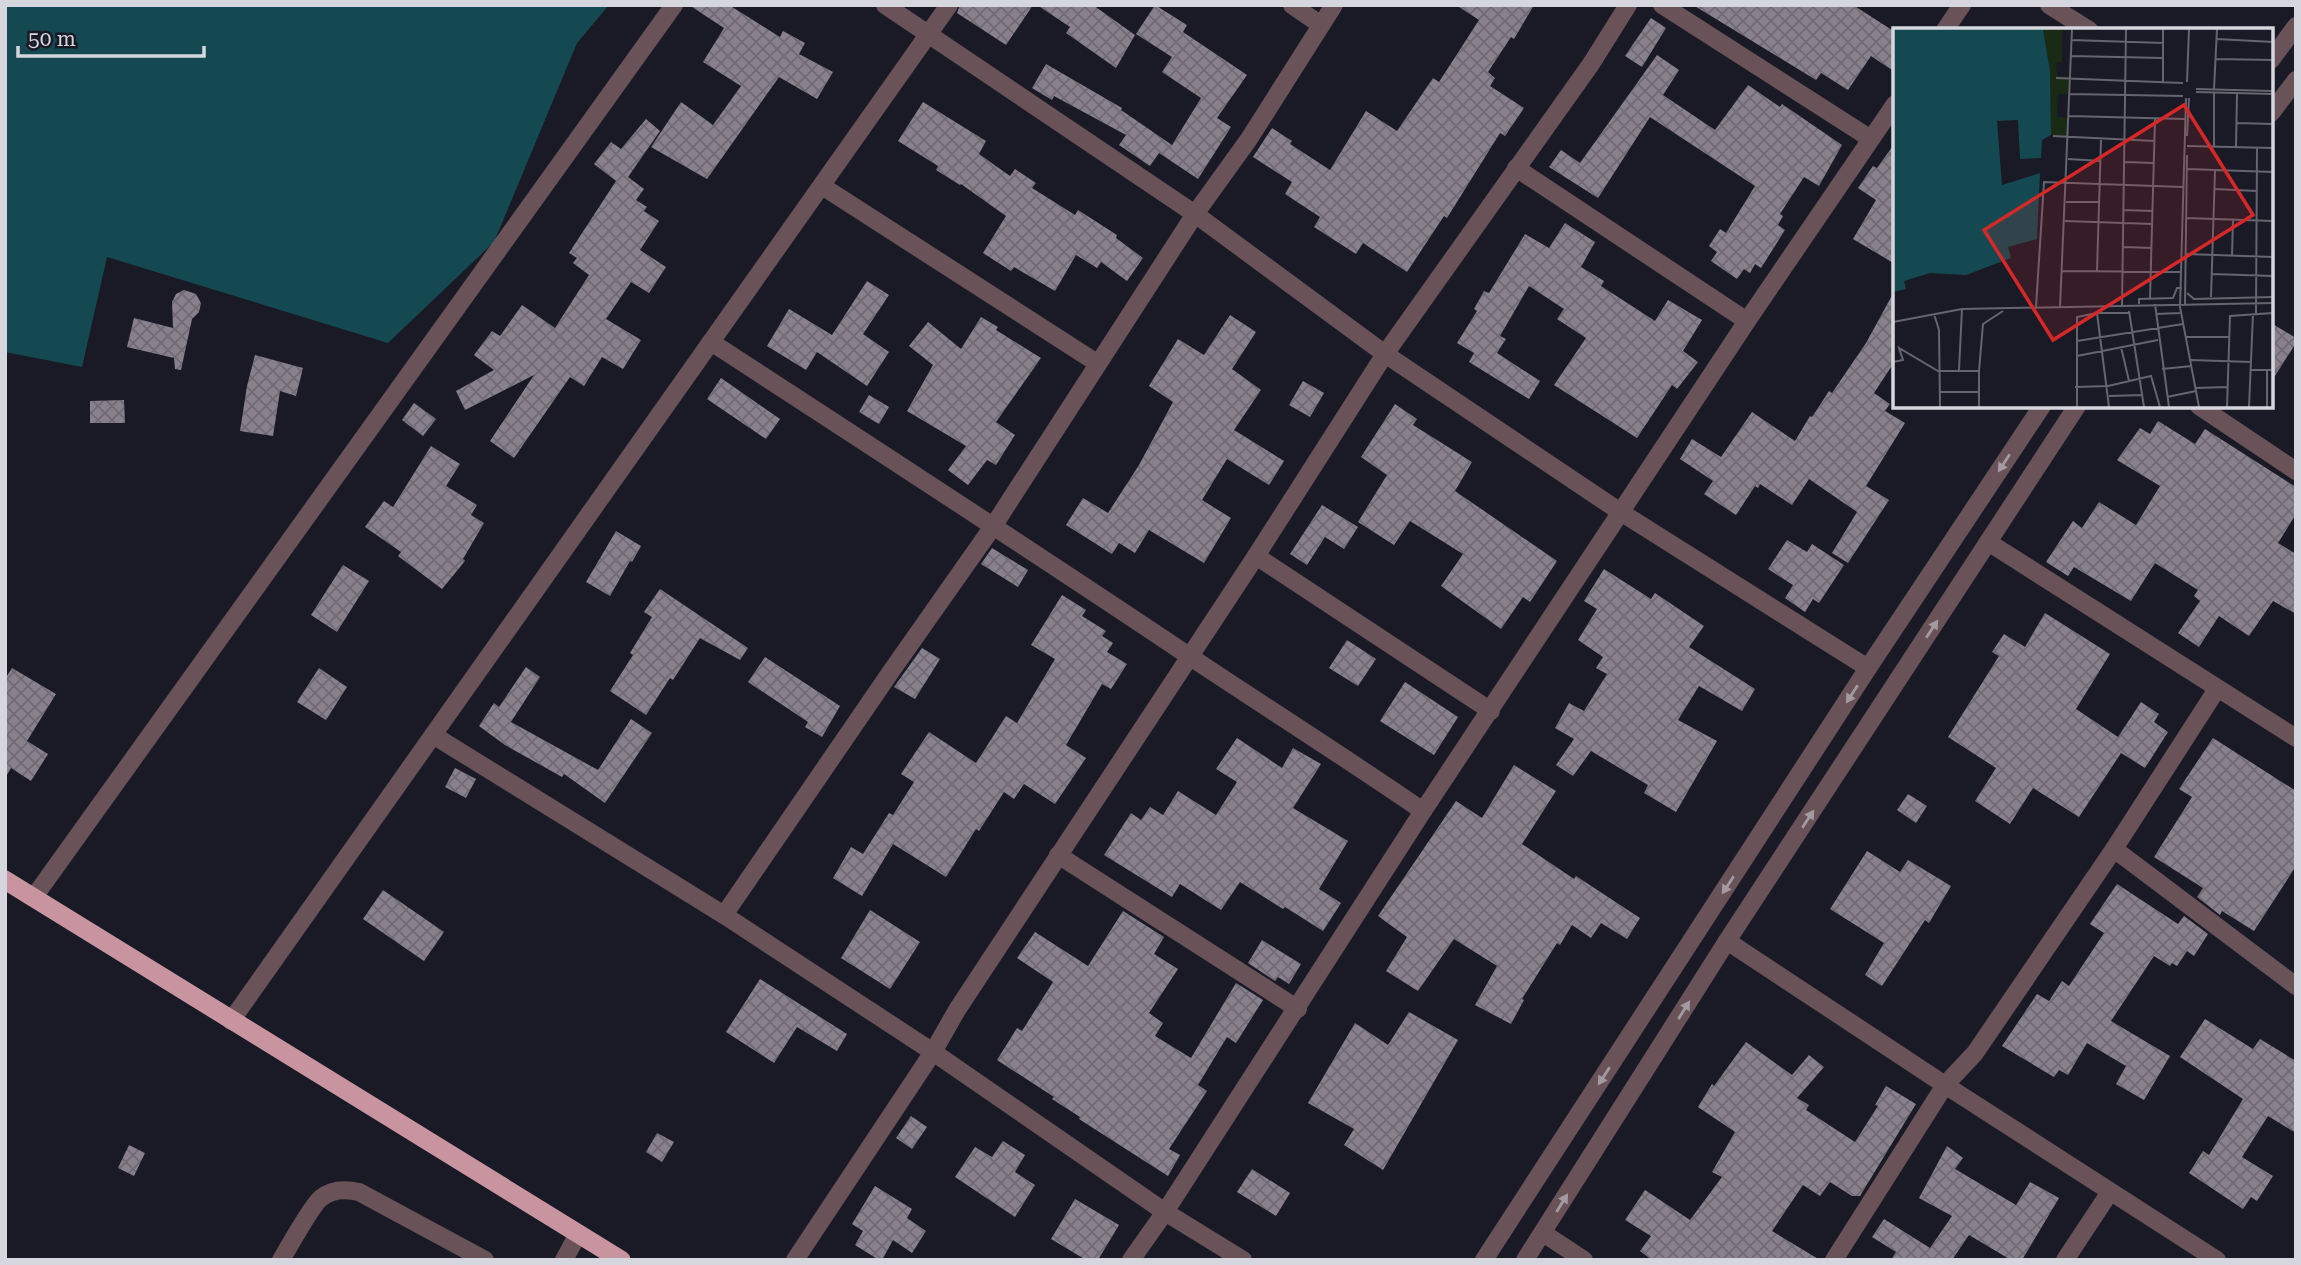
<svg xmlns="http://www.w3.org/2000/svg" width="2301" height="1265" font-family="'Roboto Serif',serif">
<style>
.water{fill:#144952}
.building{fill:url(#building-cross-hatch)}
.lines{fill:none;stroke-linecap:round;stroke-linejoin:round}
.minor{stroke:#695258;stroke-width:18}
.tertiary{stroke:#695258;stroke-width:18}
.trunk{stroke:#c894a0;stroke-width:19}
.oneway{fill:#a49ba2}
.inset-road{fill:none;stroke:#656570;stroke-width:2}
.view{fill:#d62828;fill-opacity:0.15;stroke:#d62828;stroke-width:3.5}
.inset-edge{fill:none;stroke:#d5d6de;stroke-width:3.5}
</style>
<defs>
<pattern id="building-cross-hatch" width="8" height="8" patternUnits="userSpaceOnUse" patternTransform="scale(1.75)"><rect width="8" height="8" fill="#89808e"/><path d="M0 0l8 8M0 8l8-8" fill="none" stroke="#6f6a74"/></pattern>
</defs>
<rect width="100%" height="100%" fill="#1a1a26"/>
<path class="water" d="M5,5H609L577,43L494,242L388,343L107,257L82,367L5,352Z"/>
<g class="building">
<path d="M689,5H729L780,37L783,31L805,43L799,54L833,72L817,99L779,77L707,179L651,147L681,102L713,125L741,86L703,62L724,28Z"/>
<path d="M960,5H1033L1006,45L957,13Z"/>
<path d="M1037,5H1093L1135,35L1116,68L1066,33L1070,27Z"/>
<path d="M1155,5L1187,25L1183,32L1247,75L1217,118L1231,127L1198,179L1159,153L1150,166L1119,145L1126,135L1054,96L1052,100L1032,88L1046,64L1122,108L1121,110L1172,145L1201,98L1162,72L1172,57L1136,34Z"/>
<path d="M1456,5H1534L1514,39L1511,37L1488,72L1495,78L1490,86L1524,108L1505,136L1500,133L1447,218L1444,216L1407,272L1363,243L1356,254L1314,227L1320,217L1285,194L1292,182L1253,157L1272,128L1292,141L1290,144L1330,170L1366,111L1397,131L1433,78L1439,82L1479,20Z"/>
<path d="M1693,5H1853L1895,32V72L1871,56L1848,90L1821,73L1816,80Z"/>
<path d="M1651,18L1666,28L1642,67L1625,56Z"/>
<path d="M1657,55L1679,70L1663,95L1715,130L1748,85L1780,107L1782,104L1842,145L1819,186L1804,177L1780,214L1783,216L1778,225L1785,230L1761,268L1755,264L1750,273L1744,269L1737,279L1711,261L1717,252L1709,246L1720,229L1726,233L1755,186L1650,117L1598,198L1549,167L1561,150L1580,163Z"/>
<path d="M923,102L986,141L979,154L1010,176L1015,169L1036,183L1032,188L1075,215L1078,210L1117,235L1116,238L1143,258L1127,281L1101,262L1097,268L1076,255L1055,291L1014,267L1011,271L983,253L1006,216L961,184L960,185L936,170L938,166L898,141Z"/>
<path d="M646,119L660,131L628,177L644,189L636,200L647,207L644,211L659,221L640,250L666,267L649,293L631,282L606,319L641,340L623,369L602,357L584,386L570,377L514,458L490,441L534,375L465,410L456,391L494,370L474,355L492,331L500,336L522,305L555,328L589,275L573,263L577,258L569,253L616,181L594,164L611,142L621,149Z"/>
<path d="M1895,143V264L1853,239L1876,200L1858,188L1873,166L1877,168Z"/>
<path d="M1565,223L1595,242L1581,267L1604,281L1601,286L1655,321L1668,300L1702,320L1683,351L1698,362L1677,389L1672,385L1637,438L1554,385L1586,338L1557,319L1564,309L1529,286L1500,336L1506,339L1497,353L1540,381L1529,399L1469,362L1474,353L1457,343L1477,311L1474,309L1484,291L1489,293L1525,234L1549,248Z"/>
<path d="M867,281L889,295L863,334L889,352L867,386L817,352L806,370L767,346L789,309L832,335Z"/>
<path d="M184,290L196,294L201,303L199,312L192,319L181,370L175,369L174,358L127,347L134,318L173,328L172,302L176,294Z"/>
<path d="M1895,290V361L1874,393L1890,404L1885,411L1905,423L1866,486L1889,500L1848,563L1832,553L1857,512L1809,479L1792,505L1760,484L1758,488L1755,486L1736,515L1704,494L1713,481L1680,459L1692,439L1721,457L1752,412L1795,441L1810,416L1812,417L1829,391L1832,393L1866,343Z"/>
<path d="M1230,315L1256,332L1232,369L1261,390L1234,430L1284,461L1269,485L1227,459L1202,500L1231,518L1204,563L1149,530L1135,553L1119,543L1112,554L1066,525L1083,498L1108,513L1139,465L1173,402L1149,386L1178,339L1204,355Z"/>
<path d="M981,317L998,327L996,330L1041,358L996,422L1015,435L996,465L987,460L968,485L948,470L966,446L907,411L933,365L909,346L928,322L961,349Z"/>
<path d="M2271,323L2296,338V343L2271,382Z"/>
<path d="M255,355L303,368L296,396L280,391L273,436L240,431L247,386Z"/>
<path d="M721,378L780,419L766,439L707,399Z"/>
<path d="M1303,381L1324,393L1310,417L1289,405Z"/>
<path d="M869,395L889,407L879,424L859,412Z"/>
<path d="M124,400L125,423H90V401Z"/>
<path d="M414,403L436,419L423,436L402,420Z"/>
<path d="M1395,404L1417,419L1413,425L1472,462L1455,491L1557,561L1530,602L1523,597L1501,629L1441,586L1463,554L1410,521L1394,545L1358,522L1387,475L1361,457Z"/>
<path d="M2158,421L2195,444L2205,429L2296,487V514L2278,543L2296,554V614L2273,601L2249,636L2219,616L2199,647L2178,633L2200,601L2194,596L2198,590L2155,563L2131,601L2074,567L2068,576L2046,562L2073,521L2082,528L2099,502L2136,525L2160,486L2117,460L2140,428L2150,434Z"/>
<path d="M431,446L460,464L446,486L477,505L471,515L484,523L463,559L465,561L442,589L398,556L401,552L365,527L384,501L393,507Z"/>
<path d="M1322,505L1358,527L1344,549L1325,537L1307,565L1290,554Z"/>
<path d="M616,531L641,546L632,562L630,561L610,596L586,582Z"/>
<path d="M1787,540L1807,552L1812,544L1844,565L1819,603L1813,599L1805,612L1785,598L1793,585L1768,569Z"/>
<path d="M992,548L1028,570L1018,587L981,564Z"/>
<path d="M343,565L369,581L337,632L311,615Z"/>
<path d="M1604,569L1651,599L1655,593L1704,626L1689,647L1755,689L1742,711L1699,686L1678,720L1717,741L1676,812L1644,793L1648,785L1591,751L1573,776L1556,765L1574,739L1555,728L1569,703L1584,711L1607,674L1596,668L1603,657L1578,640L1597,609L1584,601Z"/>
<path d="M660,589L748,648L740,660L700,638L673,680L670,678L646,715L610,691L633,655L630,653L652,617L644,612Z"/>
<path d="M1062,595L1086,610L1082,616L1106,631L1102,636L1113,643L1107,652L1127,664L1111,689L1102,684L1066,745L1086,758L1055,804L1024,784L1014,799L1004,792L979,831L976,829L946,877L893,844L862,896L833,878L851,847L863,854L889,813L893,815L914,782L901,774L929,732L976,763L1006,716L1017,723L1055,659L1031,645Z"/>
<path d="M2045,613L2110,654L2076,709L2118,737L2141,702L2159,714L2154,722L2168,732L2145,768L2121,753L2079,817L2033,788L2010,824L1975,801L1996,768L1948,737L1999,656L1992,652L2004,634L2025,647Z"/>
<path d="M1347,640L1376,659L1358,686L1329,668Z"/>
<path d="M922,648L940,659L915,699L894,687Z"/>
<path d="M765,657L840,706L822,737L805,727L808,722L748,682Z"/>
<path d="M526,667L540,677L511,722L598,770L631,719L652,733L605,803L564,774L562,777L505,745L479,726L494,703L499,707Z"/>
<path d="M12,668L56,694L27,741L48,754L31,781L11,768L5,778V679Z"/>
<path d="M319,668L347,687L326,720L297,702Z"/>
<path d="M1405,682L1458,717L1434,755L1380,721Z"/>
<path d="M1237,738L1282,768L1293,748L1321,764L1293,808L1348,841L1319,889L1341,903L1323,931L1285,907L1283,909L1240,882L1221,910L1180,884L1172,897L1104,855L1131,813L1141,820L1150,807L1163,815L1178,791L1216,815L1237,782L1216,769Z"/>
<path d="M2213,738L2296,791V866L2254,931L2222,911L2220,915L2197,897L2203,888L2154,857L2192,797L2179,789Z"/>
<path d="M1514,765L1556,791L1522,844L1574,879L1576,876L1640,918L1627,939L1601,923L1591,938L1572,925L1560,945L1557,943L1522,999L1524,1000L1511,1024L1475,1005L1497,966L1454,939L1418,991L1386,971L1407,937L1378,916L1456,801L1482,818Z"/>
<path d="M455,768L476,779L466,798L445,787Z"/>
<path d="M1908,794L1927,806L1916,823L1897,810Z"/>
<path d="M1867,851L1900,872L1908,860L1951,886L1929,923L1925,920L1882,986L1865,975L1884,943L1830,909Z"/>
<path d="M2117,884L2178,924L2184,916L2208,934L2194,956L2187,951L2177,966L2172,963L2170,966L2154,956L2111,1021L2170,1056L2144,1100L2116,1084L2126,1066L2087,1043L2068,1075L2059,1070L2054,1077L2002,1046L2037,994L2049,1001L2062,981L2069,986L2104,933L2090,924Z"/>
<path d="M383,890L444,932L424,961L363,919Z"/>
<path d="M870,910L920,942L890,989L841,958Z"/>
<path d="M1123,911L1164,937L1154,954L1178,969L1149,1013L1163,1023L1155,1036L1191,1058L1236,983L1263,1000L1236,1043L1227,1037L1198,1085L1207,1091L1169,1149L1180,1155L1168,1176L1079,1119L1080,1117L1052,1099L1054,1097L997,1060L1017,1028L1022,1031L1053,982L1017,958L1035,932L1088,966Z"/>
<path d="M1262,940L1301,964L1289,984L1278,977L1275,981L1248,963Z"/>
<path d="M760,979L847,1034L837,1051L797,1027L774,1063L726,1032Z"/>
<path d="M1409,1012L1458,1040L1383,1170L1344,1145L1354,1129L1308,1103L1355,1023L1388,1045Z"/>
<path d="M2205,1019L2253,1049L2260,1039L2296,1061V1133L2268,1116L2242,1157L2273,1176L2257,1201L2251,1197L2243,1209L2189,1173L2203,1151L2209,1155L2243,1099L2180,1057Z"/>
<path d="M1746,1042L1792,1075L1809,1055L1824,1067L1797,1098L1809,1105L1806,1110L1855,1142L1878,1106L1875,1105L1886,1086L1916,1104L1860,1196H1852L1830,1182L1820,1196L1803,1185L1772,1231L1820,1260H1652L1640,1251L1651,1236L1625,1220L1645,1190L1690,1220L1722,1177L1712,1172L1735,1132L1698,1107L1712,1084L1714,1086Z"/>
<path d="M911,1116L927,1127L912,1149L896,1138Z"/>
<path d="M657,1133L674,1142L662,1162L646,1152Z"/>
<path d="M1003,1141L1025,1155L1015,1172L1035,1185L1015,1217L955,1177L975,1147L992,1157Z"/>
<path d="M129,1145L145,1153L134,1176L118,1168Z"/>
<path d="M1947,1146L1963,1158L1955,1169L2016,1205L2030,1182L2059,1198L2022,1260H2011L1969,1235L1952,1260H1891L1896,1252L1872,1237L1884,1219L1930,1248L1952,1216L1919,1198Z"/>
<path d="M1252,1169L1290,1193L1276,1216L1237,1192Z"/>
<path d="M875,1186L912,1209L907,1218L926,1231L912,1253L893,1240L882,1260H879L855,1245L863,1231L852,1224Z"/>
<path d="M1075,1199L1119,1225L1098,1260H1086L1051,1239Z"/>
</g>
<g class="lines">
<g class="minor">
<path d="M885,5L1195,214L1385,354L1622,513L1868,668"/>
<path d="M1292,5L1321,25"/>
<path d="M1662,5L1871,139"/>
<path d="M2049,5L2089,30"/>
<path d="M1945,30L1962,5"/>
<path d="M1516,168L1747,321"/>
<path d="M822,186L1097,363"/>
<path d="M711,342C871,446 1031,550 1189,656C1267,708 1346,758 1423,811"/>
<path d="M2199,406L2296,471"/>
<path d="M1988,542L2296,738"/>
<path d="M1256,556L1491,711"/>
<path d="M433,735L724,915L933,1052L1165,1212L1243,1260"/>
<path d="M2114,849L2296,986"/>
<path d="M1058,855L1298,1009"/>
<path d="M34,897L674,5"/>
<path d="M724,915L892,670L994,525L1195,214L1249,139L1334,5"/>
<path d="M1727,941L1945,1085L2217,1260"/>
<path d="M231,1021L949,5"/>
<path d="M1543,1233L1584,1260"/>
<path d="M281,1260C289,1247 311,1206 321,1198C332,1189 346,1189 359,1192L485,1260"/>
<path d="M564,1260L578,1234"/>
<path d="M795,1260L933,1052L957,1010L1256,556L1385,354L1591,64L1628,5"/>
<path d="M1131,1260L1165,1212L1423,811L1747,321L1895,104"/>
<path d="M1834,1260L1945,1085L1975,1053L2114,849L2217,689"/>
<path d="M2065,1260L2110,1192"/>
</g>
<g class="tertiary">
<path d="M2271,60L2296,26"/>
<path d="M2271,113L2296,80"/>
<path d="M1484,1260L1868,668L2042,406"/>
<path d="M1525,1260L1727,941L2077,406"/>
</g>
<path class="trunk" d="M5,880L621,1260"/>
</g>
<defs><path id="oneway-solid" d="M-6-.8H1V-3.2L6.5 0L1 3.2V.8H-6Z" transform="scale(1.75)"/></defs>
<g class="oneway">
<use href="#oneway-solid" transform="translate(2004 463) rotate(123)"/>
<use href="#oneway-solid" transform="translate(1932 629) rotate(-57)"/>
<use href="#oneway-solid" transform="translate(1852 694) rotate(123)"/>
<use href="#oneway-solid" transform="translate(1808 819) rotate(-57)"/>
<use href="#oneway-solid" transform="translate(1728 885) rotate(123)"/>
<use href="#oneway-solid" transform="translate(1684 1010) rotate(-58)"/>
<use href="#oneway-solid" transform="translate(1604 1076) rotate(123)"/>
<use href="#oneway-solid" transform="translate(1562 1203) rotate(-58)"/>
</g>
<g transform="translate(1893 28)">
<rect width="380" height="380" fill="#1a1a26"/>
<path d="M150,1H169V34L163,35L164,48L176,49V66H165L164,89L175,90V108L158,107L157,43Z" fill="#192b14"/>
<path d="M0,1H150L157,43L158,107L149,112L148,130L127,131L125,92L104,93L109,157L147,145L144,211L115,219L118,230L73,247L37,245L11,253L13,261L0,264Z" fill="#144952"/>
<path class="inset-road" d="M324,11L380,14M178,12L271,15M178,28L270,30M323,31L380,32M163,50L290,55M294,54L296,1M270,55V1M303,61L380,63M321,61L324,1M303,64L380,66M177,66L290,68M293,70L287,279L306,379M176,88L292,91M343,95L380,96M160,108L262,113M294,108L296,70M294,118L380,120M321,119V65M343,119L344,66M175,131L208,133M232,134L261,135M294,141L380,144M321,161L364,163M173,174H206M231,182L260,183M293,190L380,193M172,193L259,196M230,219L259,220M293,226L380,229M339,228L340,191M169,243L289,244M204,243L208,112M319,246L380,248M294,265L301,271L380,269M318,269L322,142M257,270L262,91M246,276V271L280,270L284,260H289M262,276L276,379M292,276L294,127M229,278L233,1M143,279L151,154L290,159M167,279L179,1M236,283L251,379M41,286L46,302L47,379M263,286L287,285M363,286L364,120M0,294L69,281L380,275M292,309H337M184,313L290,296M228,319L236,353M184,328L265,312M298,332L358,334M0,334L10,332L6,320L45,343H86V379M269,341L299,338M66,342L69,281M358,342H380M374,342V379M86,343L90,296L110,283M182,359L215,358L258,348L267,379M303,360L334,359M47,364H86M216,368L250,367M274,369L303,363M184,379V289L204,285M216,379L204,285H236M334,379L337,288L380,285M356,379L360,286"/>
<path class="view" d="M291,77L360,187L160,312L91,202Z"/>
<rect width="380" height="380" class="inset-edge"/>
</g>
<rect width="2301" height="1265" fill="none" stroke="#d5d6de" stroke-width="14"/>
<path d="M18 46v10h186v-10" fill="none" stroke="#d5d6de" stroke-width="3.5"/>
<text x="28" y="46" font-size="21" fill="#d5d6de" stroke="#1a1a26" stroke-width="5" paint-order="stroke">50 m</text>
</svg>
